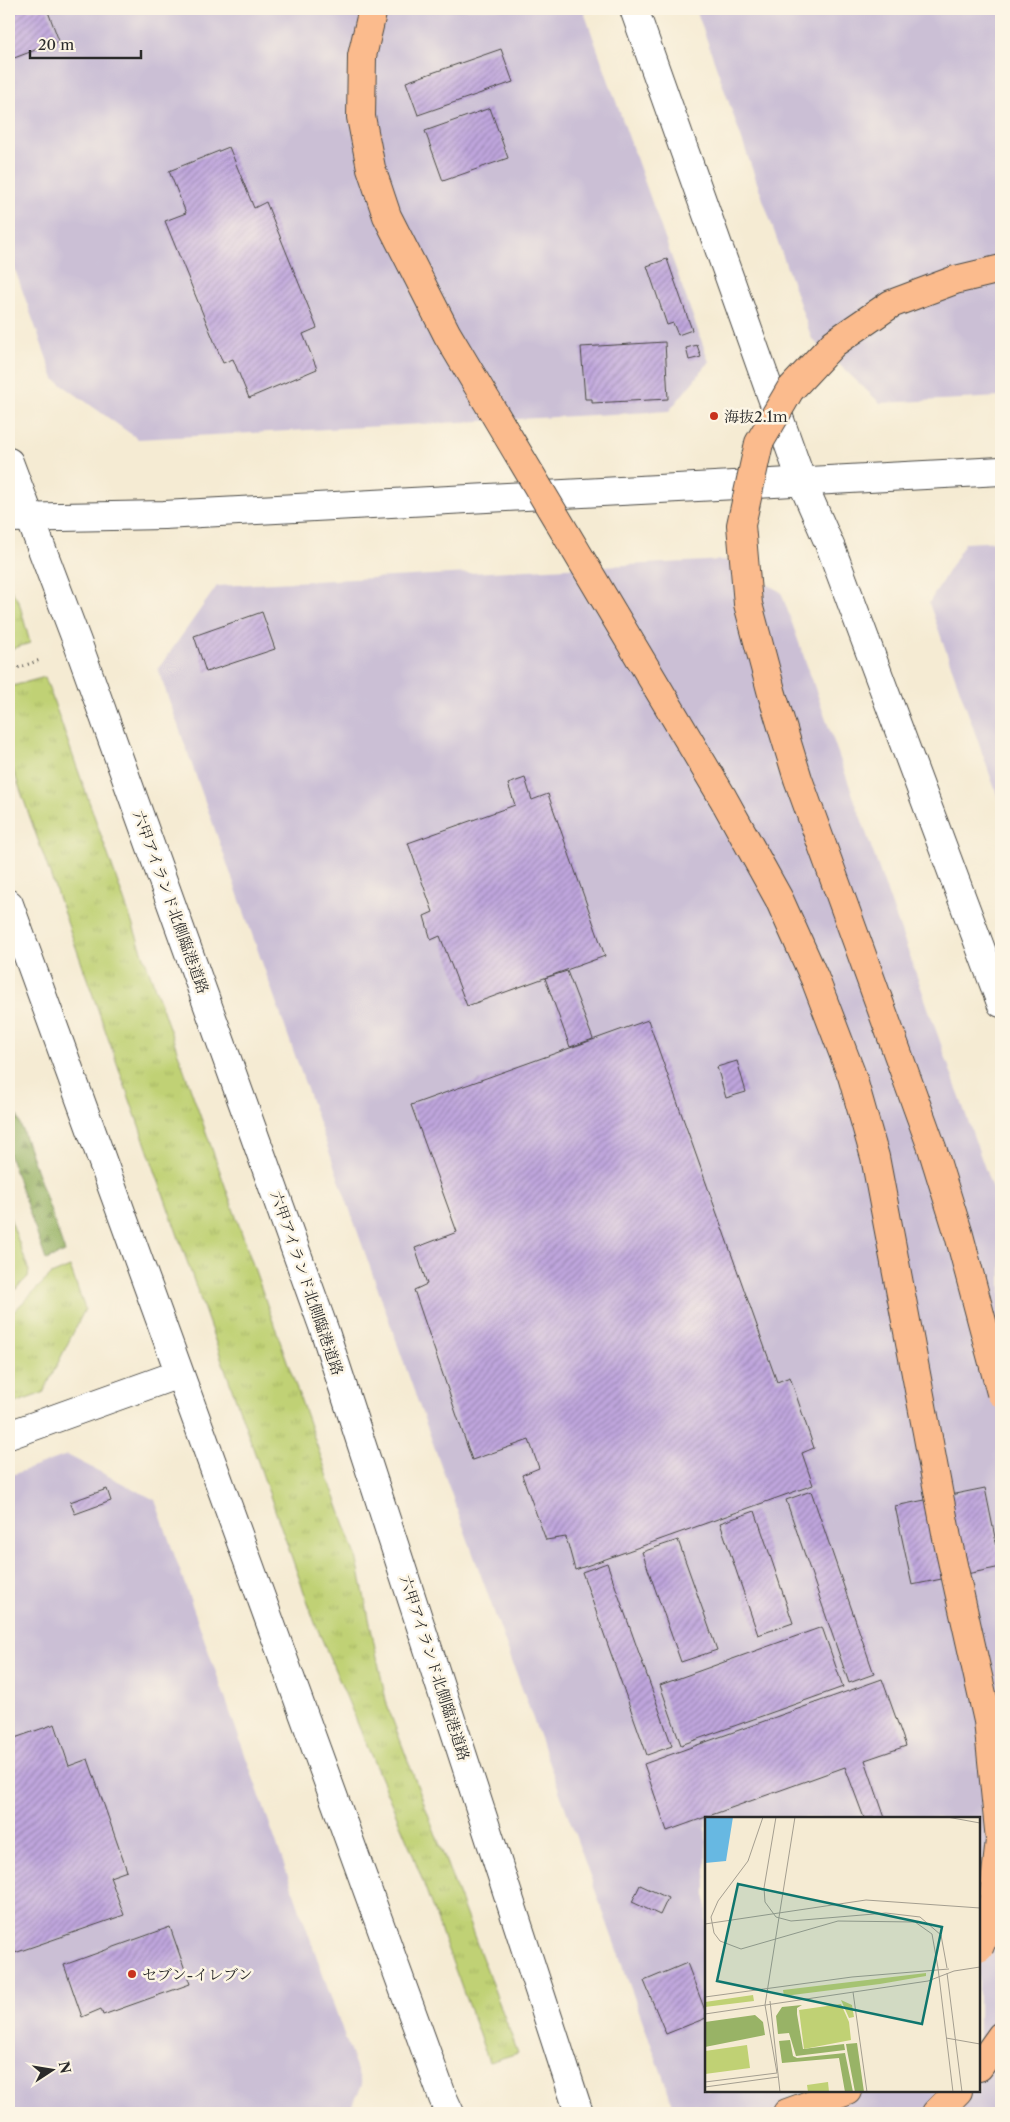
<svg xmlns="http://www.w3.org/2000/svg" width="1010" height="2122" font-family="'Libre Caslon Text','Noto Serif JP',serif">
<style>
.industrial{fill:#cbbfd5;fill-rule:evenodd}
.grass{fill:url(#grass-tufts);stroke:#767e50}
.forest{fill:url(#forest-firs);stroke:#626f48}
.pitch{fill:#c0d174;stroke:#767e50}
.building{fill:url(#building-hatch)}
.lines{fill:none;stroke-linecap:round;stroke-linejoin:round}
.minor-casing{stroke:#494844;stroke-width:30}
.highway-casing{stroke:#494844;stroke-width:30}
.path{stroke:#494844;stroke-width:3;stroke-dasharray:1 4;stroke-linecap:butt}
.minor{stroke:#fff;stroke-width:28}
.highway{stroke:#fbbb8d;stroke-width:28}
.highway-bridge-casing{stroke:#494844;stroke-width:30;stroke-linecap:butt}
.highway-bridge{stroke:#fbbb8d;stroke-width:28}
.poi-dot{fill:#c8321e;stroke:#fcf5e5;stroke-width:2}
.labels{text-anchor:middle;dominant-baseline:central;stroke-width:5;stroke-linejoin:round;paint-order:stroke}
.poi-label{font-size:15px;fill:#2b2b2b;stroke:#fcf5e5;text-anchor:start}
.street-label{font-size:15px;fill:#2b2b2b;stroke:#fcf5e5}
.inset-road{fill:none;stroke:#a49e90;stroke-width:1}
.view{fill:#0f766e;fill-opacity:0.15;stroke:#0f766e;stroke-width:2.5}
.inset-edge{fill:none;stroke:#2b2b2b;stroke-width:2.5}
</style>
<defs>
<pattern id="grass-tufts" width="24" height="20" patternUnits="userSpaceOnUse" patternTransform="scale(1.25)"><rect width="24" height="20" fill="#c0d174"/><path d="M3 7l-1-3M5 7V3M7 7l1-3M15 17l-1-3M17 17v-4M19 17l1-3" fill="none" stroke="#a5b465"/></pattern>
<pattern id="forest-firs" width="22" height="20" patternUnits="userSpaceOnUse" patternTransform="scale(1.25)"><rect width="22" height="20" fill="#98b366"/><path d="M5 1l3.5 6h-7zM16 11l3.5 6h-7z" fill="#7c9254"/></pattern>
<pattern id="building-hatch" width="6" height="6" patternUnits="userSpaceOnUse" patternTransform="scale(1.25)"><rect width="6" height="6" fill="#bfa6dd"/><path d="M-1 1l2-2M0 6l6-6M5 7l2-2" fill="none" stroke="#9b87b3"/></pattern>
</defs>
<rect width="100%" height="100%" fill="#fcf5e5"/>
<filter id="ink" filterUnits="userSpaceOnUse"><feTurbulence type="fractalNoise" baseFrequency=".02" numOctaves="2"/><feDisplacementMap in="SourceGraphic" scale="10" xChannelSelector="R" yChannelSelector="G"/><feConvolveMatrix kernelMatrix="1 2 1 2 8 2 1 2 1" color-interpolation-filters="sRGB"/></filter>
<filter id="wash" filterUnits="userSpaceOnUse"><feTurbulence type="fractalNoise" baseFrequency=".0096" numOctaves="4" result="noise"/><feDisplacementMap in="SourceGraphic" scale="20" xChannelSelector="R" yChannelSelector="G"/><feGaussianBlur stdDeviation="1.12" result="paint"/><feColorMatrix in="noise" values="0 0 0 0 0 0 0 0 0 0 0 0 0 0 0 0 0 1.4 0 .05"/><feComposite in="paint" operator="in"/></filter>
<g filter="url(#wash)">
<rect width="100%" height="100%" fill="#f5ebd3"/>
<g class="industrial">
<path d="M9,9H583L709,362L669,411L138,439L54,379L9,253Z"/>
<path d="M696,9H1001V397L880,403L812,339Z"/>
<path d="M1001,541V806L929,603L965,543Z"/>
<path d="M725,560L781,592L1001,1214V2113H676L414,1391L158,669L217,586ZM706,1818H979V2091H706Z"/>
<path d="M67,1455L155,1500L362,2085L348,2113H9V1476Z"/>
</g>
<g class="grass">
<path d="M9,587L19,602L30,643L9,650Z"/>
<path d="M45,677L356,1556L387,1705L518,2053L489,2062L412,1852L315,1623L9,758V687Z"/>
<path d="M70,1267L85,1309L43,1393L9,1405V1316L51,1275Z"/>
</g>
<path class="forest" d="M9,1092L65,1252L46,1260L9,1154Z"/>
<path class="pitch" d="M9,1215L29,1271L28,1277L9,1296Z"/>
<g id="blocks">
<g class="building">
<path d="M9,9H47L59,41L9,60Z"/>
<path d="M501,49L513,82L418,115L406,82Z"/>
<path d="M490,108L508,158L443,181L425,131Z"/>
<path d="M229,147L254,208L266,202L317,328L303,334L317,369L249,398L233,359L223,363L165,221L186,213L169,171Z"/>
<path d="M667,259L692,330L678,335L673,323L667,325L647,266Z"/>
<path d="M665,342L668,399L592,403V399H585L581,347Z"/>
<path d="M697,345L701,357L689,360L686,348Z"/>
<path d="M262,612L275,649L206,672L194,636Z"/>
<path d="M525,778L532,800L548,794L605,956L467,1006L440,936L431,940L424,916L433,912L408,843L515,805L508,784Z"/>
<path d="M567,971L593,1039L570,1047L545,978Z"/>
<path d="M648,1020L777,1382L790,1377L814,1448L802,1453L813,1485L575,1570L566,1537L546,1540L522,1475L539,1468L529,1440L472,1460L414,1290L427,1284L415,1248L457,1232L411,1105Z"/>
<path d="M737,1061L746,1092L726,1098L717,1067Z"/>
<path d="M985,1488L1001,1567L912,1585L895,1506Z"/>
<path d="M107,1489L111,1501L75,1514L70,1502Z"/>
<path d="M811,1491L874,1674L849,1683L786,1500Z"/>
<path d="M755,1511L793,1623L758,1635L720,1523Z"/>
<path d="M678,1540L717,1650L681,1662L642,1552Z"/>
<path d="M607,1563L672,1746L647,1755L582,1572Z"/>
<path d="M822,1627L843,1687L681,1745L660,1685Z"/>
<path d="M882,1679L906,1746L865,1760L885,1818H864L845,1767L667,1831L644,1764Z"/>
<path d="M55,1724L69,1766L88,1759L127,1871L110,1877L124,1915L9,1955V1740Z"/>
<path d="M640,1885L668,1898L660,1915L632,1902Z"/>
<path d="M170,1927L190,1984L103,2015L101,2009L82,2017L64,1965Z"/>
<path d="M687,1963L706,2013V2018L666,2034L644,1981Z"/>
</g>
</g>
</g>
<g filter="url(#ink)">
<use href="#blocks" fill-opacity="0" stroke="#494844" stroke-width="1"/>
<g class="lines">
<defs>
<g id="minor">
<path d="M634,9L802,482L831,548L1001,1003"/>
<path d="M9,462L79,647L325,1332L579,2113"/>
<path d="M9,518L164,515L1001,471"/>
<path d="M9,904L443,2098L450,2113"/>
<path d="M9,1435L179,1374"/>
</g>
<g id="highway">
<path d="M979,2067L1001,2036"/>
<path d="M787,2113L847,2091"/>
<path d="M936,2113L958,2091"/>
</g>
</defs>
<use href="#minor" class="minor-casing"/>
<use href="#highway" class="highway-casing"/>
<path class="path" d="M9,671L40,660"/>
<use href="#minor" class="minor"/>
<use href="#highway" class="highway"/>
<defs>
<g id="highway-bridge">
<path d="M373,9L362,56L361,117L371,168L387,216L447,334L723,798L779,899L815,979L852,1076L875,1157L947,1538L988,1721L1000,1840L991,1918L979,1948"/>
<path d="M1001,269L955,280L891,304L834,343L790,390L759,443L741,525L748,604L772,694L798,779L932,1148L959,1235L1001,1393"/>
</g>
</defs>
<use href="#highway-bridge" class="highway-bridge-casing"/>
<use href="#highway-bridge" class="highway-bridge"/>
</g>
</g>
<g class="poi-dot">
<circle cx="714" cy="416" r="5"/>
<circle cx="132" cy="1974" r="5"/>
</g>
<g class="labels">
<g class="poi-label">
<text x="724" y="416">海抜2.1ｍ</text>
<text x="142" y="1974">セブン-イレブン</text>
</g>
<g class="street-label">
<text transform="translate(171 902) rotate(70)">六甲アイランド北側臨港道路</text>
<text transform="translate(307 1283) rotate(71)">六甲アイランド北側臨港道路</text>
<text transform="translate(435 1668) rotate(72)">六甲アイランド北側臨港道路</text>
</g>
</g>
<g transform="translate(705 1817)">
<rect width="275" height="275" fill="#f5ebd3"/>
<path d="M221,156V159L175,167L79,179L78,173ZM48,178L49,184L0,190V185ZM136,183L147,188L149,200L144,201Z" fill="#c0d174"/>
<path d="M97,188L92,191V197L98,232L139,227L140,233L91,239L84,216L73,217L71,199L77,190ZM50,198L58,205L60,218L0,230V205ZM85,223L88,239L92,241L140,236L148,275H140L134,241L77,246L74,224ZM152,226L159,275H150L142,233L141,227Z" fill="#98b366"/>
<path d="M123,265L124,275H103L102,268Z" fill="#c0d174"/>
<path d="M136,187L144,205L146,223L99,232L94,193ZM42,228L45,251L0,257V234Z" fill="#c0d174"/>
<path d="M0,0H28L21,44L0,46Z" fill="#67b8e2"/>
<path class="inset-road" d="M58,0L43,44L13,84L6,100L9,116L15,124L36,132L133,104L210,105L227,117L233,151M71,0L59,71L60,85L71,100L86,104L181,96L215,100L236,118L242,151M242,0L275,6M0,107L161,83L275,91M233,151L248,275M242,156L257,275M148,175L162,275M0,180L147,160L244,152M65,184L75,275M0,197L223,164L249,154L275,150M241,221L275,227M72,256L60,188L90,0M0,265L72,256M0,270L73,260"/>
<path class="view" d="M33,67L237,110L217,207L12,164Z"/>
<rect width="275" height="275" class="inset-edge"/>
</g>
<rect width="1010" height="2122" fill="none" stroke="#fcf5e5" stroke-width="30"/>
<g transform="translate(52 2070) rotate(78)" stroke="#fcf5e5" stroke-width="4" paint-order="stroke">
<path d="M0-4L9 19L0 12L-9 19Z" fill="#2b2b2b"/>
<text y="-8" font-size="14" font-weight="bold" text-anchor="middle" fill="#2b2b2b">N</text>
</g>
<path d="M30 50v8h111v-8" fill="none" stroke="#2b2b2b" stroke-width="2.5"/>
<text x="38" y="50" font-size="15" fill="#2b2b2b" stroke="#fcf5e5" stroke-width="4" paint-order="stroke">20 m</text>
</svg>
